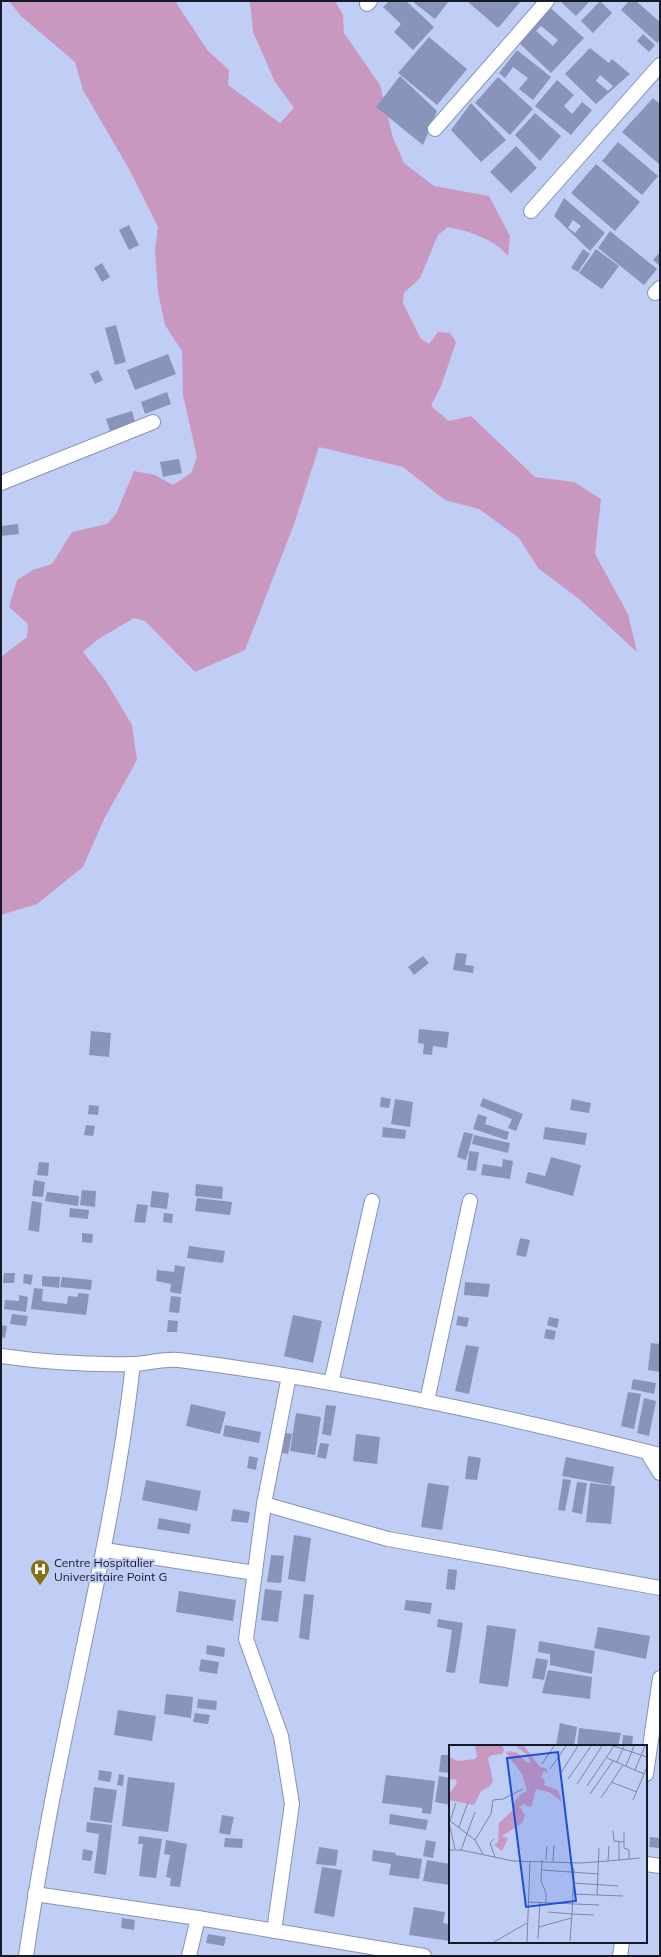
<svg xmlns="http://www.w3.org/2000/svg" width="661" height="1957" font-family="Mulish,sans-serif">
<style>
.green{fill:#c898c1}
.building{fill:#8894ba;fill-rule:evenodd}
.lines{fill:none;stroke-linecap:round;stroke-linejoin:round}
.minor-casing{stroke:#8792b8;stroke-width:16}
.minor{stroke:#fff;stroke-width:14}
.labels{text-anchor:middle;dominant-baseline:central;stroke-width:4;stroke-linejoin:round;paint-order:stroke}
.poi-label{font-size:12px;fill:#161a28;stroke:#c0cdf5;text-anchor:start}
.inset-road{fill:none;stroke:#7c85a3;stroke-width:1}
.view{fill:#1d4ed8;fill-opacity:0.15;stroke:#1d4ed8;stroke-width:2}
.inset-edge{fill:none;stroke:#161a28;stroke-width:2}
</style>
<rect width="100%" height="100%" fill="#c0cdf5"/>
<path class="green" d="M9,1H175L208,51L229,70L228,85L280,123L294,108L275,82L253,32L250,1H335L343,15L344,33L380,85L393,138L404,163L434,186L489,196L510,236L508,256C494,239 469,231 448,227L438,235L420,278L404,293L403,303L421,339L429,344L438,332L450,333L456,342L441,386L431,406L449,421L471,416L535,477L574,482L601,499L595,554L628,614L637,652L579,599L538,568L519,538L479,509L445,500L403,467L319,447L293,527L245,650L195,672L145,621L134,618L97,640L83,652L105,680L132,725L137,760L105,817L83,867L37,904L1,915V657L27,637L28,624L9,607L17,580L33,570L52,564L72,532L107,524L116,514L134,471L155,475L173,485L191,473L197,457L183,395L182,351L165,325L158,292L155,250L158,227L129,169L83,90L75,62L21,16Z"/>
<g class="building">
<path d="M389,1H406L434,27L413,50L394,32L401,24L383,7Z"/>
<path d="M412,1H449L435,19Z"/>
<path d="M467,1H521L498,28Z"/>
<path d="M560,1H590L576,16Z"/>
<path d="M600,1L612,13L593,33L581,21Z"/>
<path d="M629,1H636L660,22V40L657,43L621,10Z"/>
<path d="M544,2L584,38L551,73L515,39ZM541,26L558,40L553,46L536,31Z"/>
<path d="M643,34L655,45L649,52L637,41Z"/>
<path d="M429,37L467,69L437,105L398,73Z"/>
<path d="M590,48L609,63L612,59L630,74L596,104L565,74ZM600,75L613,86L608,91L596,81Z"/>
<path d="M517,50L551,77L533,100L519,89L528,78L513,67L505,78L499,73Z"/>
<path d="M400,76L437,111L423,145L376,107Z"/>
<path d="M498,77L533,109L510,135L475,103Z"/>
<path d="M557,80L574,95L564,106L572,114L582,102L592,110L571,135L535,106Z"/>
<path d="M653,98L660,104V165L622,132Z"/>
<path d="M471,103L506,140L481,162L451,130Z"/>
<path d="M535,113L561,136L540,161L515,135Z"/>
<path d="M618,142L658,176L642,195L602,161Z"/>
<path d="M516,146L537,168L511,193L490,172Z"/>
<path d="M596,164L640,202L615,231L571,193Z"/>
<path d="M564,198L605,233L590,251L554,216ZM573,220L581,226L575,233L568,228Z"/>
<path d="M129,225L139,245L129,250L119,230Z"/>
<path d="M610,231L657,269L644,285L598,248Z"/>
<path d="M583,249L590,254L578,272L571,268Z"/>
<path d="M596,249L619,266L602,289L579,273Z"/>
<path d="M660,252V266L653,260Z"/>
<path d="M102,263L110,277L102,282L94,268Z"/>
<path d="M116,325L126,362L115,365L105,328Z"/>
<path d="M168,354L176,374L135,390L127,370Z"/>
<path d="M98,370L103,380L95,384L90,374Z"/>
<path d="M167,392L171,404L145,414L141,402Z"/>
<path d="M132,411L135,422L110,431L106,419Z"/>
<path d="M179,459L182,473L163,477L160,462Z"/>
<path d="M18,524L19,534L1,536V526Z"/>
<path d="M456,953L467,954L465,965L474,966L473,973L453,970Z"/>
<path d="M423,956L429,963L414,975L408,967Z"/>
<path d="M419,1029L449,1032L447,1048L433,1046L432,1055L423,1054L424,1044L418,1043Z"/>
<path d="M91,1031L111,1033L109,1057L89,1055Z"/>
<path d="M381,1097L391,1099L389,1108L380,1107Z"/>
<path d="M483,1098L523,1114L516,1131L508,1128L512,1119L480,1106Z"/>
<path d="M395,1099L413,1102L410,1127L391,1124Z"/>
<path d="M572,1099L591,1103L589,1113L570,1110Z"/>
<path d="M89,1105L99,1106L98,1115L88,1114Z"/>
<path d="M478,1114L487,1117L485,1124L509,1132L507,1140L473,1129Z"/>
<path d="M86,1125L95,1126L93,1136L84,1135Z"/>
<path d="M383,1127L406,1130L405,1139L382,1137Z"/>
<path d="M545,1127L587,1133L585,1145L543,1139Z"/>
<path d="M464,1132L473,1134L466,1160L457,1157Z"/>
<path d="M474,1135L510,1143L508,1153L472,1144Z"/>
<path d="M469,1151L479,1152L476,1171L467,1170Z"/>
<path d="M551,1157L581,1165L573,1196L525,1183L528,1172L545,1176Z"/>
<path d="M503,1159L513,1161L510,1179L481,1175L483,1164L502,1167Z"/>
<path d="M39,1162L49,1163L48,1176L37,1175Z"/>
<path d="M34,1180L45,1182L43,1197L32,1196Z"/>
<path d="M196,1184L223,1187L222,1199L195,1196Z"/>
<path d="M82,1190L96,1191L95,1207L80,1205Z"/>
<path d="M152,1191L169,1193L167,1209L150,1207Z"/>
<path d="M47,1192L79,1196L78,1206L45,1201Z"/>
<path d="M197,1198L232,1202L230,1215L195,1211Z"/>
<path d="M32,1201L42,1203L39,1232L28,1230Z"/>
<path d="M137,1204L148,1205L145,1223L134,1222Z"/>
<path d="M70,1208L89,1210L88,1219L69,1217Z"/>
<path d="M164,1213L173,1214L172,1223L163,1222Z"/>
<path d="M82,1233L93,1234L92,1243L82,1242Z"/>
<path d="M520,1238L530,1240L526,1257L516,1255Z"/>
<path d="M189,1246L225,1251L223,1263L187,1258Z"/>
<path d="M175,1265L185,1267L181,1294L170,1292L171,1284L156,1281L157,1270L174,1272Z"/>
<path d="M4,1273H15L14,1283H3Z"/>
<path d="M24,1274L33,1275L31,1285L23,1283Z"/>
<path d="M42,1276L60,1277L59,1288L42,1286Z"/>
<path d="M62,1277L92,1280L91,1290L60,1287Z"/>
<path d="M465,1282L490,1284L488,1297L464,1295Z"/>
<path d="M34,1288L43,1289L42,1301L67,1304L68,1296L78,1297V1293L89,1294L86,1315L31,1309Z"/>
<path d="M19,1295L28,1297L26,1312L4,1309L5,1300L19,1301Z"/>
<path d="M171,1296L181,1297L179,1313L169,1312Z"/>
<path d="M12,1314L28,1316L26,1326L10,1324Z"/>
<path d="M293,1315L322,1321L313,1363L284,1356Z"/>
<path d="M458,1316L469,1318L467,1327L456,1325Z"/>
<path d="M549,1317L559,1319L557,1328L547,1325Z"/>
<path d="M168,1320L178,1321L177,1332H167Z"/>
<path d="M1,1325L7,1326L5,1338L1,1337Z"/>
<path d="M546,1329L556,1331L554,1340L544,1338Z"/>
<path d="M651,1343L660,1344V1372L648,1370Z"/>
<path d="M466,1345L479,1347L469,1394L455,1391Z"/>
<path d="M633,1379L656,1383L654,1394L631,1389Z"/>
<path d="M628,1392L641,1394L634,1429L621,1426Z"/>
<path d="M644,1398L656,1401L649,1436L637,1433Z"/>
<path d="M191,1404L226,1412L220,1434L186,1426Z"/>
<path d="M326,1405L336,1406L331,1436L322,1434Z"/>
<path d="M296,1413L321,1417L315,1455L290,1451Z"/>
<path d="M225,1425L261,1432L259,1443L223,1436Z"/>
<path d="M281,1432L292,1434L288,1454L278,1452Z"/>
<path d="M356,1434L380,1437L377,1464L353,1461Z"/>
<path d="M320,1443L329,1444L326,1459L317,1457Z"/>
<path d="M249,1456L258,1458L256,1470L247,1468Z"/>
<path d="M468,1456L481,1458L477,1480L465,1479Z"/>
<path d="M566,1457L614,1467L611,1485L562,1476Z"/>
<path d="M563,1479L571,1480L565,1511L558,1510Z"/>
<path d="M146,1480L201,1491L197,1511L142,1500Z"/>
<path d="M577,1482L587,1483L582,1514L572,1512Z"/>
<path d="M428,1483L449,1486L442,1530L421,1527Z"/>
<path d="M590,1483L615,1486L611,1524L586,1522Z"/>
<path d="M233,1509L250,1512L248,1523L231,1521Z"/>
<path d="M159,1518L191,1524L189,1534L157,1529Z"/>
<path d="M294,1535L311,1538L305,1582L288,1579Z"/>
<path d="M271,1555L284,1556L281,1583L267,1582Z"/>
<path d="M448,1569L457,1570L455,1590L446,1589Z"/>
<path d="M265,1589L282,1591L278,1622L261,1620Z"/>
<path d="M179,1591L236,1600L233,1621L176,1612Z"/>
<path d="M304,1594L314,1595L309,1640L299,1638Z"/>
<path d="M406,1600L432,1603L430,1614L404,1610Z"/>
<path d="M438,1619L463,1623L455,1673L446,1672L452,1630L437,1627Z"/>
<path d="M487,1625L516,1629L508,1687L479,1683Z"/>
<path d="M598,1627L650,1636L646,1659L594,1648Z"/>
<path d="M539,1641L595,1651L592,1674L550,1665V1654L538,1652Z"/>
<path d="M207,1645L225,1648L224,1657L206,1654Z"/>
<path d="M536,1658L548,1660L544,1680L532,1678Z"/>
<path d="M201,1659L219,1662L217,1674L199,1671Z"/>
<path d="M548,1670L592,1677L590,1699L542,1693Z"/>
<path d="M166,1694L193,1697L191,1718L164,1714Z"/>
<path d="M198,1699L217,1701L216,1710L197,1708Z"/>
<path d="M118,1710L156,1716L152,1741L114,1735Z"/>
<path d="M195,1713L210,1715L208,1724L193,1722Z"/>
<path d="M560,1723L577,1727L574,1746H556Z"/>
<path d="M579,1728L621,1733L618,1746H577Z"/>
<path d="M623,1735L633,1736L632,1746H622Z"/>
<path d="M441,1755H450V1773L439,1772Z"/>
<path d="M99,1770L112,1772L110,1782L98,1780Z"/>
<path d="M119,1774L124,1775L123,1786L117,1785Z"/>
<path d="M386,1775L435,1781L431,1814L422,1813V1808L382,1803Z"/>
<path d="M439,1776L450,1778V1805L435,1802Z"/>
<path d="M128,1777L175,1783L168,1832L122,1826Z"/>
<path d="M94,1787L117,1790L112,1823L90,1820Z"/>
<path d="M390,1814L428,1820L426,1830L389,1824Z"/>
<path d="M222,1815L234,1817L230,1835L219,1833Z"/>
<path d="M87,1822L112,1825L106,1875L94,1873L99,1834L86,1832Z"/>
<path d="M139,1836L162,1839L156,1878L139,1876L143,1844H138Z"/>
<path d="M650,1837L660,1838L659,1848L649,1847Z"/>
<path d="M225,1838L243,1839L242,1848L224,1847Z"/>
<path d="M166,1840L187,1844L180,1887L170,1886L171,1878L166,1877L170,1855L164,1854Z"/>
<path d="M426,1840L436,1842L433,1858L423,1856Z"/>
<path d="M319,1847L338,1850L336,1866L316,1864Z"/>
<path d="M83,1849L93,1851L91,1861L82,1860Z"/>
<path d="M373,1850L396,1853L395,1855L422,1859L419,1879L389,1875L391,1864L372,1861Z"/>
<path d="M427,1860L450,1864V1885L423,1881Z"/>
<path d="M322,1867L342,1870L334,1917L314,1913Z"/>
<path d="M414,1907L445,1912L443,1923L448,1924L450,1913V1941L409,1935Z"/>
<path d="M122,1918L135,1920L134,1930L121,1928Z"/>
<path d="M208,1934L226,1937L224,1946L206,1943Z"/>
</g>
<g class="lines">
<defs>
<g id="minor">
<path d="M367,4L370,1"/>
<path d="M435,129L547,1"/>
<path d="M531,211L660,65"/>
<path d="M655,293L660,288"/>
<path d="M1,483L153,422"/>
<path d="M1,1356C44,1362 88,1365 132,1364C147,1364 163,1358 179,1360C341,1380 501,1415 660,1455"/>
<path d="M331,1383L372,1201"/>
<path d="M427,1401L470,1201"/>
<path d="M647,1452L660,1473"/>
<path d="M264,1504L388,1539L660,1588"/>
<path d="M105,1550L255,1573"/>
<path d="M646,1774L660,1678"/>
<path d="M646,1864L660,1866"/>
<path d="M35,1894L198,1918L424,1956"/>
<path d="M274,1931L292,1804L281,1736L246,1639L264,1504L289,1376"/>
<path d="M26,1956C36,1889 47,1823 61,1756C87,1626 118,1497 133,1364"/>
<path d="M189,1956L198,1918"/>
<path d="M620,1956L622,1942"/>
</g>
</defs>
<use href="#minor" class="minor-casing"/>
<use href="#minor" class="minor"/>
</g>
<defs>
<symbol id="hospital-pin" viewBox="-11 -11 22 30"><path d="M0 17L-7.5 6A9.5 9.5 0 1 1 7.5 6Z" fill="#886e0d" stroke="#c0cdf5"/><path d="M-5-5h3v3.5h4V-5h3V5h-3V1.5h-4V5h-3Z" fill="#fff"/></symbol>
</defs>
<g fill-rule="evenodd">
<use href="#hospital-pin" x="29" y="1558" width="22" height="30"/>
</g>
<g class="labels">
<g class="poi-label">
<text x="54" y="1562">Centre Hospitalier<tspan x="54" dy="14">Universitaire Point G</tspan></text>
</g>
</g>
<g transform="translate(449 1745)">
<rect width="198" height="198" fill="#c0cdf5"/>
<path d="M26,1H53L55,5L53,9L43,10L39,13L44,36L40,42L32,46L25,60L0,55L1,48L8,38L6,34L0,35V12L9,16L26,14L28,11ZM67,1H75L91,22L97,23L99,28L95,26L92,32L96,35L95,40L109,45L113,57L100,47L87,44L83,60L80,62L74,59L71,62L76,70L73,78L53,91L59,93L53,106L45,100L49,97L50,78L64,65L65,57L73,48L78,46L73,29L57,8L60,6L69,8L77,17L82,18L77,9Z" fill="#c898c1"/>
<path class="inset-road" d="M165,1L198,12M158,13L195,29M168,17L175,1M93,19L105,1M177,21L185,1M101,24L117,1M186,25L196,1M111,29L129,1M119,34L142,1M162,37L188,47M128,39L153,1M138,41L165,1M141,49L164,16M152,53L174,20M184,55L198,22M0,75L26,95L34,109M1,76L7,58M0,78L6,104M10,82L19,57M164,86L165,96L175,97M175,87V103L180,105V114M45,94L41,98L46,112M26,95L42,69L44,55L54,54L74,44M170,97V115M0,105H12L64,116L132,118L159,116L160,101M12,105L26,67M93,115L92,136L97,148V157M97,115L98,101M104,116L105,100M159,116L191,113M93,125L150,129M124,138L169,141M124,149L174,151M148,150L150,103M79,157L150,160M99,167L123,169L125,125L121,118M90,182L122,173M89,194L91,157M121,196L123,169L145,170M45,197L78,178M78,197L81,116"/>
<path class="view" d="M109,7L127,156L77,162L58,13Z"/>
<rect width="198" height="198" class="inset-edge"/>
</g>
<rect width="661" height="1957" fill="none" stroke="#161a28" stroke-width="4"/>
</svg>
